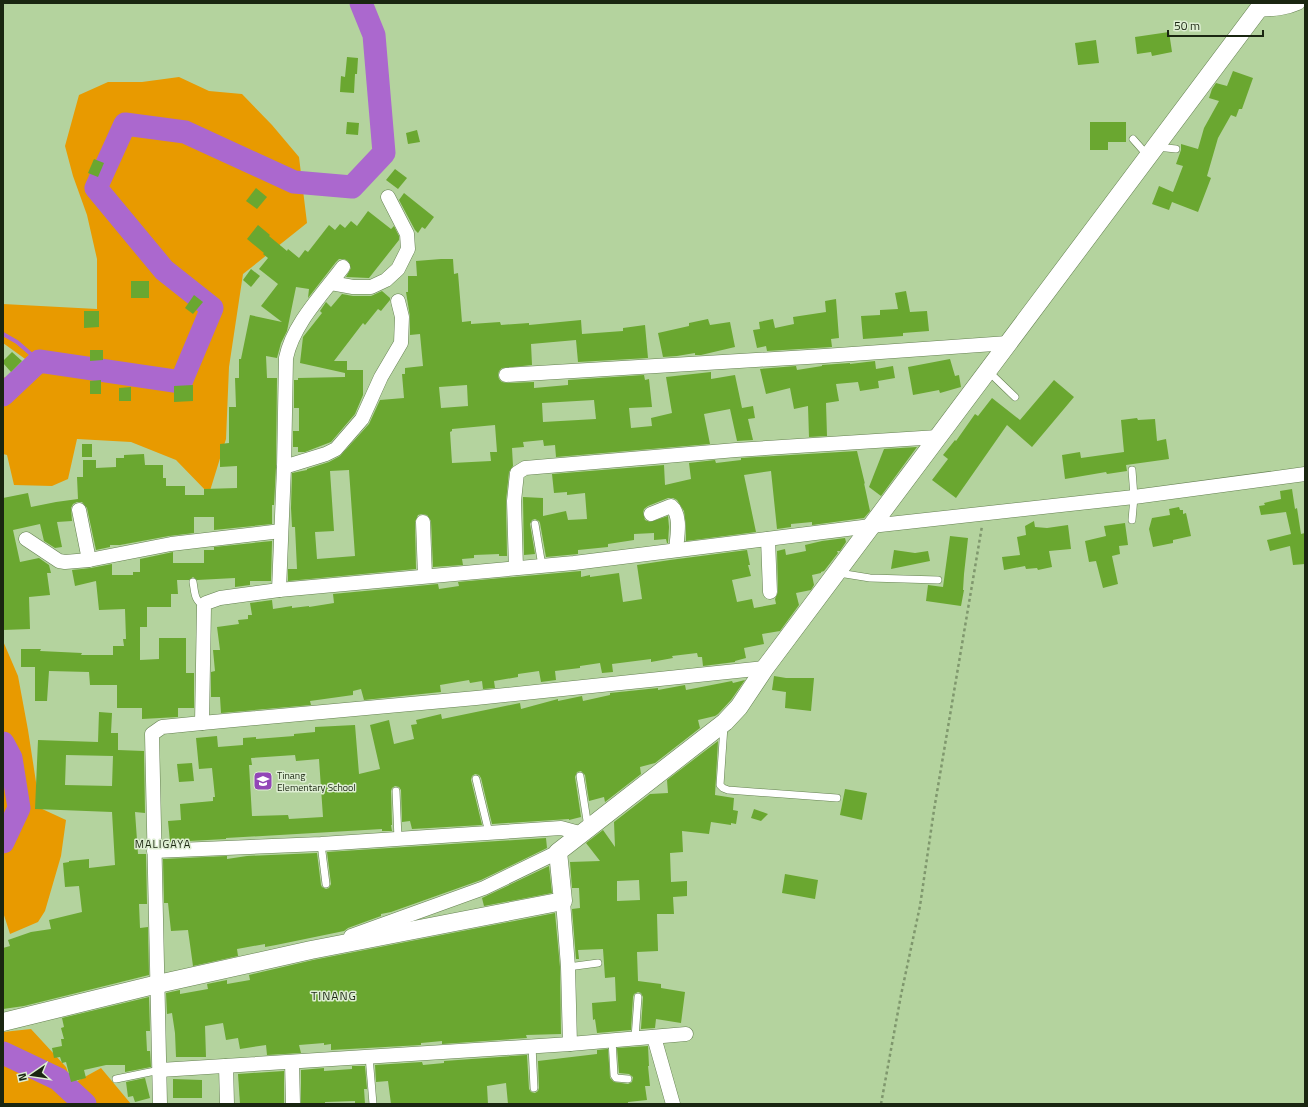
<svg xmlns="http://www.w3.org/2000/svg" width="1308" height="1107" font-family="'Titillium Web',sans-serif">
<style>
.green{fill:#e89a00}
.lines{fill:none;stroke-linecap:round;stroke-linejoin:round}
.stream{stroke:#ab68ce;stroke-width:4}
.river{stroke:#ab68ce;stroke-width:23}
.building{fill:#6aa730;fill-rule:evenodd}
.service-casing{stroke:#658151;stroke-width:8}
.minor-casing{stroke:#658151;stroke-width:15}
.tertiary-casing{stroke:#658151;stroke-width:19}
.path{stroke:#7f976d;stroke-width:2.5;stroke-dasharray:3 3;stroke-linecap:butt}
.service{stroke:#fff;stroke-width:7}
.minor{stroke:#fff;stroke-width:14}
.tertiary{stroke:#fff;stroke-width:18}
.labels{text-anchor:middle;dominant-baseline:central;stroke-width:3;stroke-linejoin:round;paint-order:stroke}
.poi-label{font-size:10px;fill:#1a2611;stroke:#deeed3;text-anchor:start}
.neighbourhood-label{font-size:11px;letter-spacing:1px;fill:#1a2611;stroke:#deeed3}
.quarter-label{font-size:12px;letter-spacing:1px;fill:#1a2611;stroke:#deeed3}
</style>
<rect width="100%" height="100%" fill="#b4d39e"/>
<g class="green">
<path d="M179,77L209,91L242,94L272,125L299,157L307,223L243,274L229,367L226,439L209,494L176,460L131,442L77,439L68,479L52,486L14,485L7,455L3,454V378L19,373L28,361L3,343V304L97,309V259L87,215L73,176L65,146L79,95L108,82H142Z"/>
<path d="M3,641L18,676L28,730L40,808L66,820L61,856L45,911L38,922L10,934L3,912Z"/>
<path d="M31,1029L66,1067L72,1084L101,1068L131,1104H3V1032Z"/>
</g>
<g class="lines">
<path class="stream" d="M3,334L17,342L39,361"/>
<g class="river">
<path d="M3,395L39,361L181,382L212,308L164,270L96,188L125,124L185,132L294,182L352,187L384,153L374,35L361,3"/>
<path d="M3,743L11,758L19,808L3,842"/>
<path d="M3,1053L58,1079L85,1104"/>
</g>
</g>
<g class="building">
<path d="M1169,32L1172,52L1152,56L1151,52L1137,54L1135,37Z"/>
<path d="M1096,40L1099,63L1078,65L1075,43Z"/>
<path d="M347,57L358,58L357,74H355L354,93L340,92L341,76L345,77Z"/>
<path d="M1233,71L1253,78L1242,109H1239L1236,117L1231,115L1218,138L1207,176L1211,178L1198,212L1172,202L1169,210L1152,204L1159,186L1173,192L1183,166L1176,164L1181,150V144L1198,149L1204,128L1219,101L1209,98L1212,89L1216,83L1227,86Z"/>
<path d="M347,122L359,123L358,135L346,134Z"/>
<path d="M1090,122H1126V142H1108V150H1090Z"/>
<path d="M417,130L420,142L408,144L406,133Z"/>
<path d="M94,159L104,163L98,177L88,173Z"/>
<path d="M395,169L407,178L398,189L386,180Z"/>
<path d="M256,188L267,197L257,209L246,201Z"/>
<path d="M404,193L434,217L425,229L422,227L418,233L415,230L399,200Z"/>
<path d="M368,211L391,229L394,226L399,236V240L369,278L346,277L351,268L348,261L344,259H339L336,262L308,298L309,289L296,287L287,331L281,343L277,358L266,356L267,378H277L276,467L274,505H272V524L214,530V517H194V533L169,536L120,545H110V547L96,550L87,508L82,502H77L73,504L71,508L72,521L57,522L62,547L55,548L44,541L40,524L13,530L20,562L39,558L49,565L51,573H47L50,595L29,597L30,629L3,630V498L28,493L31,507L56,502L78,499L77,477H83V460H96V468L116,467V458H124V455L144,454L145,465H163V478H166V486H185V495H204V489L237,488V466L220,467V444L229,443V407H236L235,378H239V359H241L250,315L282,322L261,306L278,284L259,269L268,258L263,254L264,253L247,239L258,225L270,235L269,236L287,251L288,249L299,258L305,250L308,252L329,225L335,230L340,224L345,228L351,221L357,226Z"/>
<path d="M441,259H453L454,274L458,273L462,322L471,321V324L500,322L501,325L529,323V325L581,320L582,334L623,331V328L645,325L648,358L578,362L576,340L531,344L532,365L502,368L499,371L498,375L499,379L502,382L507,383L534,382V388L568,385V380L644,375L645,380L649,379L652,407L629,408L631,428L652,426L651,418L672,413L666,377L711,372V379L735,375L742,408L753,406L755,418L748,419L753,440L737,441L730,409L704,414L710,444L556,457L555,445L544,446L543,440L523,442L524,447L512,448L513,466L509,472L506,501L507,556H499V554L474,555V558L462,559L463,565L433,567L431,521L427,515L422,514L418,515L415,522L416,569L288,581V569H297L295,527H292L291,508L292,473L307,470V469L329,462L340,456L369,424L380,400L404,398L402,374H405V368L423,366L420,334L410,335V317L406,292H408V276H417L416,261ZM467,385L468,406L441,408L439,387ZM594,400L596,419L543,422L542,403ZM495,425L497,452H490L491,461L452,463L450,432L452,431V429ZM349,470L355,556L317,559L315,532L334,531L330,471Z"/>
<path d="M251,269L260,276L251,287L243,280Z"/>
<rect x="131" y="281" width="18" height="17"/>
<path d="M382,291L390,298V300L381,311L378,309L365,325L363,323L334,361H347V370H363V395L355,414L331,442L305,452H298V447H293V431H299V408H294V380H298V378L345,377V373L300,363L303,337L322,313L320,311L326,302L331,307L342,294L353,296H371Z"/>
<path d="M906,291L910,312L927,311L929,331L903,333V336L863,339L861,316L880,315V310L898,309L895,293Z"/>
<path d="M194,295L203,302L193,314L185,308Z"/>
<path d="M836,299L839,338L831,339L832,347L767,351L766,346L757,348L753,330L760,329L759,322L773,319L775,328L794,324L793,317L826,312L825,301Z"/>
<path d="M84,311H99V327L84,328Z"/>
<path d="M708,319L710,325L730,322L735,347L701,355H695V353L677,356L663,357L658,333L689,326V323Z"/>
<path d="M90,350H103V360L90,361Z"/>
<path d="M12,352L22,361L11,372L3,363V361Z"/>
<path d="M950,359L955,376L959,375L961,387L940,393L939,390L913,395L908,367Z"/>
<path d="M875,361L876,369L893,366L895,378L878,381L879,388L860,391L858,382L836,384L839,401L826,403L827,436L809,437L808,406L794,409L790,388L766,394L760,369L796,366L797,370L822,366V365L850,363V364Z"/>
<path d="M101,380V394H90V381Z"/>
<path d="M1054,380L1074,397L1032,447L1007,425L956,498L932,480L948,459L943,455L955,440L956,441L975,414L978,416L992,398L1020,420Z"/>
<path d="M193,385V401L174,402V386Z"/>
<path d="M131,387V401H119V388Z"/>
<path d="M1137,418L1138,420L1155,419L1157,441L1166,439L1169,459L1126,465L1127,471L1107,474L1106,472L1065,479L1062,455L1080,452L1081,458L1124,452L1121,420Z"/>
<rect x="82" y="444" width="10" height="13"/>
<path d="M917,447L881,496L869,487L884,449Z"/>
<path d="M857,451L865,484L864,483L870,511L864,518L812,525V522L791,524V527L777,529L771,471L744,475L756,532L686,541V526L684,511L677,500L673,498H668L648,506L644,509L643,513L645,520L650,522L668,516L669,527L668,543H667L666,539L654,540V533L634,534V540L608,544V547L578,550V554L546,557L540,523L539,521L535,519L532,520L530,524L535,554L524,555L523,497L543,498V516L566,511L568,520L587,519L585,493L567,495V492L554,493L552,474L664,465L665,485L691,479L689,463L715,460L716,463L741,460V458Z"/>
<path d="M1292,489L1295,509L1297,508L1301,534L1305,533V564L1293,565L1290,546L1270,551L1267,540L1291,534L1286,512L1261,515L1259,506L1265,505L1264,503L1281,499L1280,491Z"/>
<path d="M1179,507L1180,510H1183V514L1186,513L1191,536L1173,540V543L1153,547L1149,529L1152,518L1170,515L1169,509Z"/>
<path d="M1034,521L1035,527L1047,528L1068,525L1071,549L1049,551L1052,567L1038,570L1037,568L1026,569L1025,566L1004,570L1002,557L1020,555L1017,537L1026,535L1025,526Z"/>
<path d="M1125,523L1128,545L1119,546L1120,554L1112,556L1118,584L1103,588L1096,561L1089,562L1085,541L1106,536L1104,526Z"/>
<path d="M950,536L968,538L964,574L963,590H964L961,606L926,601L928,585L943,587Z"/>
<path d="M845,538L846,542L840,551H837L838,553L824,571L821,572V573L812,575L814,585L811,590L796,593L799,605L780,631L762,634L764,644L744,648L746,658L735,661V662L703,666L702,657H698L697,653L672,656L673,658L651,662V659L612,664L613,672L602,673L600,663L580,666V668L555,671L556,680L541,682L539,671L518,674V677L494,681L495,688L483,689L482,681L470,683L469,680L440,685L441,692L364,700L361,689L353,691V695L310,701L311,705L221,713L220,697H211V672L215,671L213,650H220L217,627L239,624L238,620L248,619V615H252L250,603L272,600L273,609L292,606V608L309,606V607L334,603L333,594L438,584L439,589L459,586L458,582L581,571V577L590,575V577L619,573L623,602L642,599L637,565L670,560L747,550L750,565H748L751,576L732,580L737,602L752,599L754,608L776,604L775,599L778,592L777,551L785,549L786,555L806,551L805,545L822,541Z"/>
<path d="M272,541L271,581H250V585L235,587V578L197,580L193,577L189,580H177L178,594H171V607H147V627H140V660L159,659V638H186V673H194V708H178V717L142,719V708H117V685H90L89,672L49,671L47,701H35V667H21V649H41L40,651L82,653L81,655H113V646H124L123,639H126L125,609L99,610L96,581L75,586L72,570L91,568L112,564V575H133V572H140V559L173,552V563H204V550H214V547Z"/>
<path d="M894,550L915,553L928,551L930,561L891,569Z"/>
<path d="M774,676L786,678H814L811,711L785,708L786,692L772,690Z"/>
<path d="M745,680L731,700L718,714L715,716L698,720L700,728L655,763L640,767L641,774L605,802L604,797L589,801L585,775L581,771L577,772L575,777L581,817L569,820V819L492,824L481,778L479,775L475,774L472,776L471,780L482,825L412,829L410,821L402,822L401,790L399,787L395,786L392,788L391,791L392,825H391L392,831H382V829L226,838V839L170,842L168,821L181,820L180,804L213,801V797H215L212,768L199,769L196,738L217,736L218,747L243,745V738L256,737V739L294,736V734L315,732V727L355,725L359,774L380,769L370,725L389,720L394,744L414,739L411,725L417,724L416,720L441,714L442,719L520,703L521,709L558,699V701L582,696L583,701L610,695V693L658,688V690L685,685L686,690L732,681L733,683ZM295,755L296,761L319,759L323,817L289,819L288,815L252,816L249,765H252L251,758Z"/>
<path d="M99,712L112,713L111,733H118V750L144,751L145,813L135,812L138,854H146L147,904H139L140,928L148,927L149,975L24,1006L3,1009V948L10,946L8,940L31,932L51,929L49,920L82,912L79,886L65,887L63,863L69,862V861L89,859V868L115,865L112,812L35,809L38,740L98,742ZM66,755L113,756L112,786L65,785Z"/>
<path d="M718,741L715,795L734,798L733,810L738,811L736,824L731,823V825L711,822L709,834L682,831L683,852L670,853L671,882L687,881V896L673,897L674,914H657L658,951L637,952L638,981L661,984V988L685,992L681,1023L656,1019L655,1028L641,1029L643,997L641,993L638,992L634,994L633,997L631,1030L597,1033L595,1019L593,1020L592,1003L616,1001L615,977L605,978L603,949L578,950L579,959H576L572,909L580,908L579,888H572L570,862L600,861L586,843L603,830L615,847L614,822L650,794L668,793L667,780ZM639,880L640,900L617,901V881Z"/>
<path d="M192,763L194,781L179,782L177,764Z"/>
<path d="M845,789L867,793L862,820L840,815Z"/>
<path d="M754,809L768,814L761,821L751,818Z"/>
<path d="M546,838L547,848L481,880L391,912L381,914V916L348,928L344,931L276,945L265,947V944L237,949L238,956L193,966L188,930L171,931L168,903H164L163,859L227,856V859L247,856L317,853L321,885L322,887L326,889L329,888L331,884L327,852Z"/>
<path d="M549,866L552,893L484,906L482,898Z"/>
<path d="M785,874L818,880L815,899L782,893Z"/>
<path d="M555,913L560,967L561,1034L526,1035L527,1038L442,1044V1041L421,1043V1045L331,1050V1044L324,1045V1043L299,1045L301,1053L267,1055L266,1045L240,1049L238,1038L226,1040L223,1023L205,1026L206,1057H176L175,1033L172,1013L167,1014L166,993L180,990V994L208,989L207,984L227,980V984L250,980L249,975L313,960Z"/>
<path d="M149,997L150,1031H146L147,1051H150L151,1067L125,1072V1065H106L84,1070L86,1078L71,1082L66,1062L62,1063L60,1057L54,1058L52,1048L62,1046L61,1039H64L61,1028L64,1027L62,1018Z"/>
<path d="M648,1046L649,1066H648L650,1086H645L647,1100L628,1102V1104H508L506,1083L487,1086L488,1104H391L388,1081L376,1082L375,1065L422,1062L423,1065L444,1063V1061L527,1055L529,1089L531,1092L535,1093L538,1091L539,1088L538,1061L597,1054V1050L608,1049L610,1078L614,1082L628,1084L632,1082L633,1077L629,1074L619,1073L617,1048Z"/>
<path d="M352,1066H365L367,1089H364L365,1104H355V1101L325,1102V1104H301V1070L324,1068V1071L352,1069Z"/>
<path d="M284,1071V1104H240L238,1074Z"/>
<path d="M145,1078L150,1098L135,1102L133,1096L128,1097L126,1082Z"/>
<path d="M173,1079L202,1080V1098H173Z"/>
</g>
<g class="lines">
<defs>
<g id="service">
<path d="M1133,139L1148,156"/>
<path d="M1157,147L1176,149"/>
<path d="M988,371L1015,397"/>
<path d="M1132,520L1134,497L1132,470"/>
<path d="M535,524L542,566"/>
<path d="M839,573L870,578L938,580"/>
<path d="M193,582C195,593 194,600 204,606"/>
<path d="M724,726L720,785L723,788L728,790L837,798"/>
<path d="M580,776L588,827"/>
<path d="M476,779L489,833"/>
<path d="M396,791L398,839"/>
<path d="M321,844L326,884"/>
<path d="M568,967L598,963"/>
<path d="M635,1038L638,997"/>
<path d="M612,1040L614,1075L616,1078L628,1079"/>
<path d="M532,1046L534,1088"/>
<path d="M369,1056L373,1104"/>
<path d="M116,1079L160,1070"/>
</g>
<g id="minor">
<path d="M1257,10C1271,9 1285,9 1298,3"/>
<path d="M331,283L353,287H371L386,280L398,269L408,249L407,234L388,197"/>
<path d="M506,375L824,356L1008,343"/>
<path d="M284,467L326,454L336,449L362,419L381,377L401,343L402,317L398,301"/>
<path d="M79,510L89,560"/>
<path d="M651,514L671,506C682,515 677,537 676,550"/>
<path d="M423,522L425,576"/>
<path d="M26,539L59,561L65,562L89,560L171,544L281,531"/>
<path d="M768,539L770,592"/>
<path d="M516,568L514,501L517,473L525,468L736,450L938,437"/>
<path d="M279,590L284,467L286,358C293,324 322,295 343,267"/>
<path d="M202,723L204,606L206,603L220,598L279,590L574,563L871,526L1134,497L1305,474"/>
<path d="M154,851L321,844L561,828L583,834"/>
<path d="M563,901L568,967L570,1044"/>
<path d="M351,936L484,888L558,852"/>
<path d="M654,1037L673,1104"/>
<path d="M292,1062L293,1104"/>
<path d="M226,1066L227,1104"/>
<path d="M160,1070L570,1044L686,1034"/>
<path d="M160,1104L152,734L162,727L202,723L476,698L765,668"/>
</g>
<path id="tertiary" d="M3,1022L158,984L311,950L563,901L558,852L725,722L739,707L765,668L1263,3"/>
</defs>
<use href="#service" class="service-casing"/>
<use href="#minor" class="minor-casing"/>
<use href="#tertiary" class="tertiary-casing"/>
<path class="path" d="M881,1104L901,995L920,906L934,810L982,526"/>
<use href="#service" class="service"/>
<use href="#minor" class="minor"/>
<use href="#tertiary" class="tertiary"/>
</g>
<defs>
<symbol id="school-square" viewBox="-11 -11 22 22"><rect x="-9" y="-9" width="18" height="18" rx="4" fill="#9246b7" stroke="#deeed3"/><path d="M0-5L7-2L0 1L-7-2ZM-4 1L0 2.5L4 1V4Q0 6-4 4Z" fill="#fff"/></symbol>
</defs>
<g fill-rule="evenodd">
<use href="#school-square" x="252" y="770" width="22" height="22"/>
</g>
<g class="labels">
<g class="poi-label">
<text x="277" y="775">Tinang<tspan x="277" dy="12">Elementary School</tspan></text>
</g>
<g class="neighbourhood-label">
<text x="163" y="844">MALIGAYA</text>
</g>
<g class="quarter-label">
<text x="334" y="995">TINANG</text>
</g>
</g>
<rect width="1308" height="1107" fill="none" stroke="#1a2611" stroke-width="8"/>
<g transform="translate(32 1075) rotate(257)" stroke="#deeed3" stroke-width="3" paint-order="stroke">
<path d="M0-3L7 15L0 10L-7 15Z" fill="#1a2611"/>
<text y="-6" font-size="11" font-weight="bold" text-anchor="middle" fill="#1a2611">N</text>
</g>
<path d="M1168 30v6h95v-6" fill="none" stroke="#1a2611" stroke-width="2"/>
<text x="1174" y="30" font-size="12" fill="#1a2611" stroke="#deeed3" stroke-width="3" paint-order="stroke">50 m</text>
</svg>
